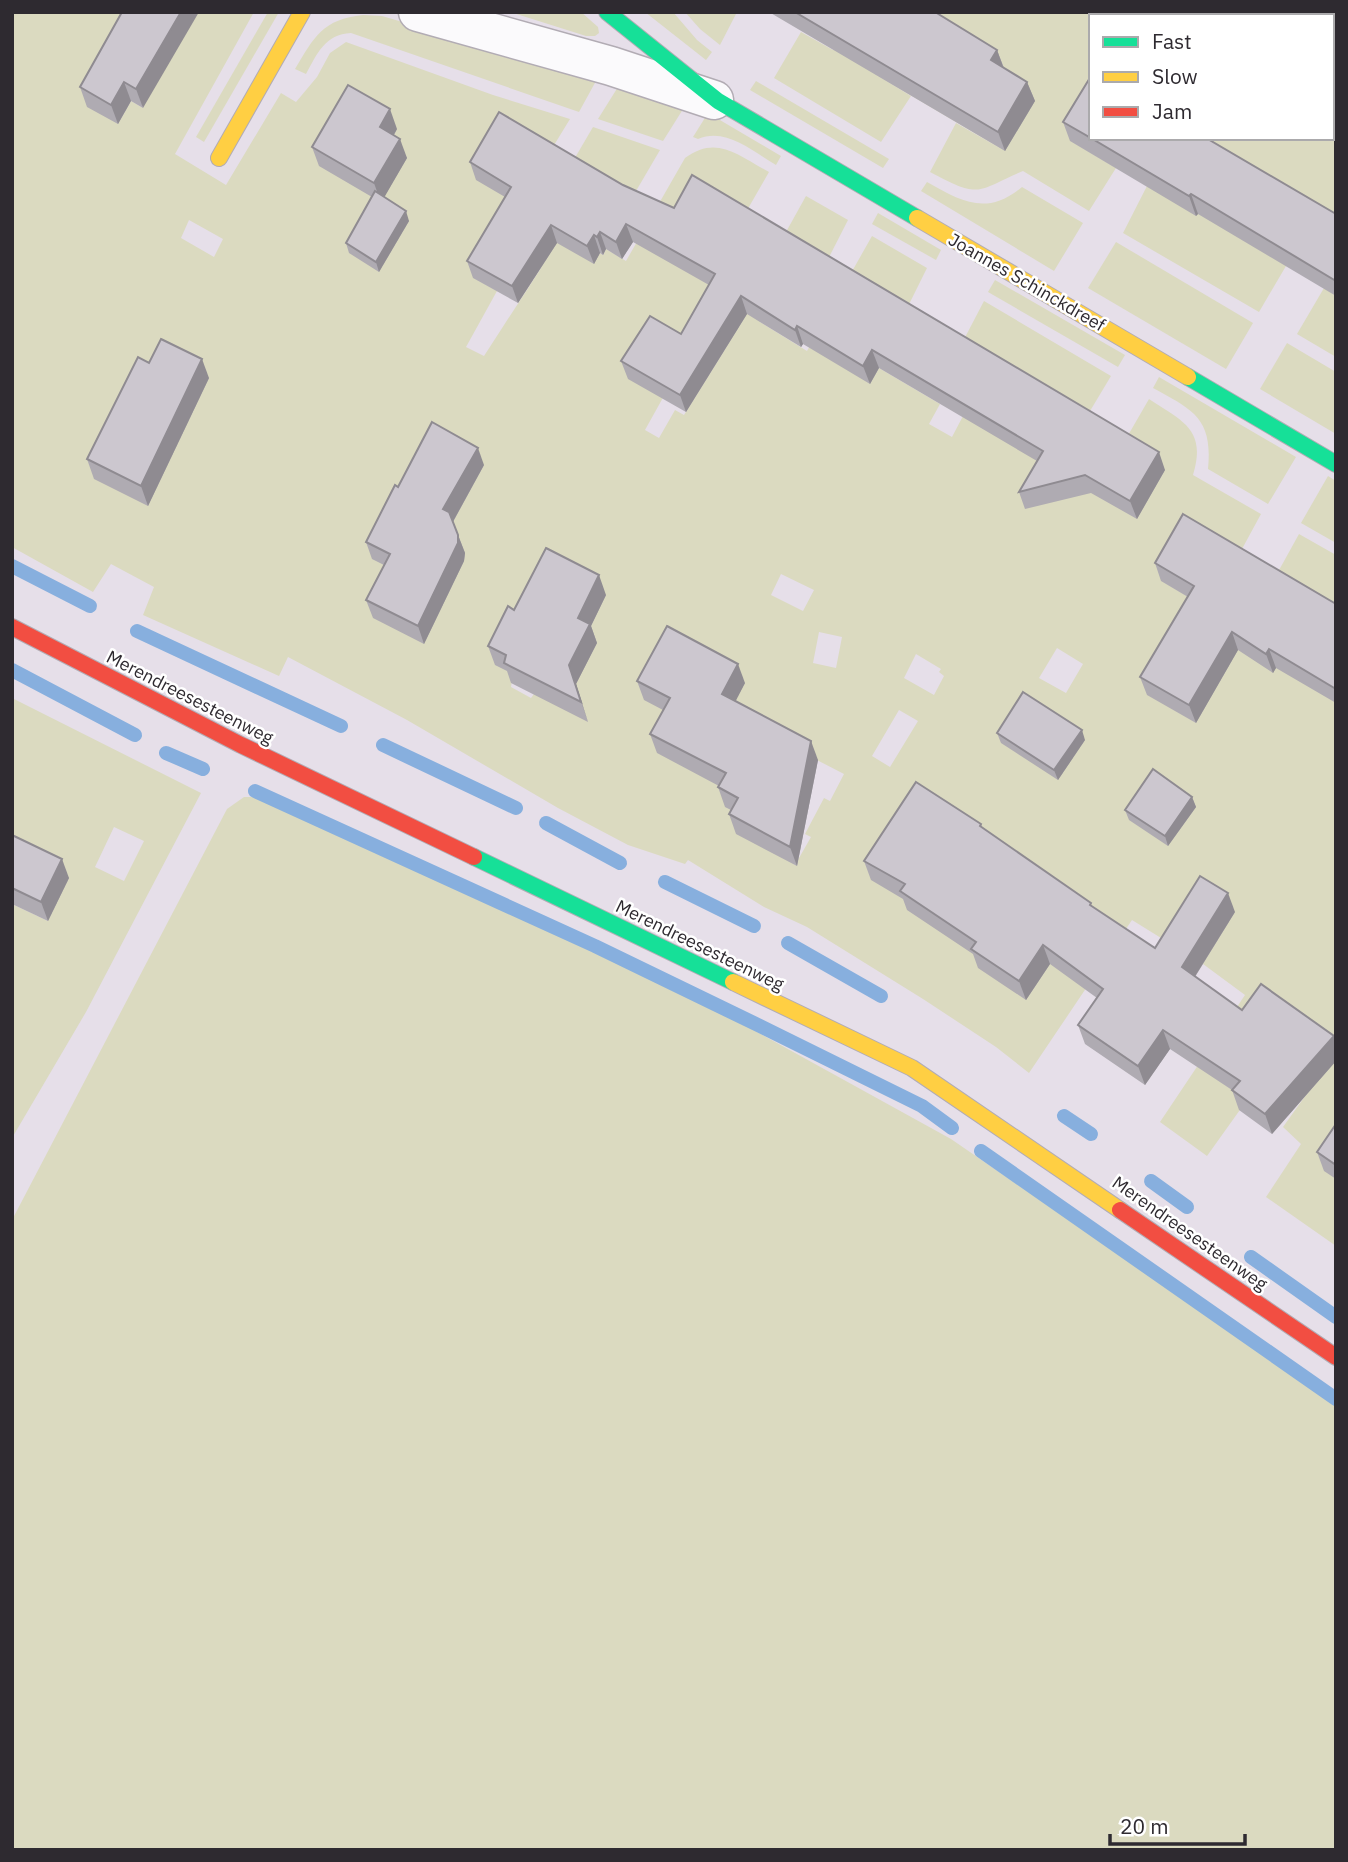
<svg xmlns="http://www.w3.org/2000/svg" width="1348" height="1862" font-family="'IBM Plex Sans',sans-serif">
<style>
.green{fill:#dbdac0;fill-rule:evenodd}
.lines{fill:none;stroke-linecap:round;stroke-linejoin:round}
.stream{stroke:#87afde;stroke-width:14}
.street-casing{stroke:#b2acb4;stroke-width:41}
.fast-casing{stroke:#b2acb4;stroke-width:18}
.slow-casing{stroke:#b2acb4;stroke-width:18}
.jam-casing{stroke:#b2acb4;stroke-width:18}
.street{stroke:#fbfafc;stroke-width:38}
.fast{stroke:#16e098;stroke-width:16}
.slow{stroke:#ffcf43;stroke-width:16}
.jam{stroke:#f24e42;stroke-width:16}
.wall{fill:#afabb2}
.shaded-wall{fill:#8f8b91}
.building{fill:#ccc7cf;stroke:#8f8b91;stroke-width:2}
.labels{text-anchor:middle;dominant-baseline:central;stroke-width:5;stroke-linejoin:round;paint-order:stroke}
.street-label{font-size:18px;fill:#2e2a30;stroke:#fff}
</style>
<rect width="100%" height="100%" fill="#e6dfe9"/>
<g class="green">
<path d="M12,12H140L118,124L131,101L143,108L168,12H254L175,154L226,185L281,93L296,102L317,77L330,53L346,42L493,95L570,119L548,155L540,217L593,263L600,253L603,255L606,249L626,261L685,158C717,134 739,156 769,172L742,219L763,316L760,322L807,351L872,236L927,268L870,383L879,368L940,404L929,424L952,437L963,416L960,347L984,301L1111,376L1084,421L1123,444L1149,399C1182,421 1207,429 1193,475L1261,514L1236,560L1162,581L1224,618L1273,581L1299,534L1336,555V1052L1215,1078L1247,1100L1207,1156L1160,1122L1245,995L1203,964L1132,920L1029,1073L996,1047L923,999L807,927L764,907L688,860L685,864L628,845L558,808L407,720L288,657L279,676L143,615L154,587L111,564L93,592L12,547ZM189,220L223,239L214,257L181,238ZM541,268L484,356L466,347L497,291L474,278ZM704,324L727,346L684,415L675,410L659,438L645,430ZM401,503L457,531L454,538L396,571ZM781,574L814,590L803,611L771,595ZM819,632L842,637L836,668L813,663ZM1057,648L1083,664L1066,693L1039,678ZM916,654L941,669L939,672L944,676L934,695L904,678ZM495,665L571,703L534,694L531,698L511,687L513,674ZM899,710L918,721L890,767L872,756ZM784,743L844,774L830,801L824,798L805,834L811,837L795,865L745,817L726,806Z"/>
<path d="M268,12H279L204,142L196,137Z"/>
<path d="M510,12H581L598,27L599,33L595,36H586Z"/>
<path d="M645,12H673L697,40L712,52L706,60Z"/>
<path d="M685,12H737L720,45L700,29Z"/>
<path d="M855,12H1335L1336,229L1286,266L1259,312L1123,233L1147,186L1197,215L1180,138H1332V16H1091V107L1071,141L1116,168L1089,211L1023,171C974,192 981,199 930,172L956,123L1005,151L878,76L911,96L881,142L774,78L801,32L833,50Z"/>
<path d="M363,15L382,16L406,23L596,81L579,112L351,33C325,34 317,54 306,74L295,69C314,37 323,19 363,15Z"/>
<path d="M756,81L889,159L883,168L750,90Z"/>
<path d="M618,87L685,106L663,141L598,119Z"/>
<path d="M708,113L781,156L776,165C752,151 726,127 698,139L693,137Z"/>
<path d="M593,127L660,150L629,203L569,168Z"/>
<path d="M927,182C962,202 987,216 1022,187L1083,223L1054,271L921,191Z"/>
<path d="M806,196L848,220L824,267L781,241Z"/>
<path d="M878,213L941,250L936,260L872,224Z"/>
<path d="M1116,242L1253,323L1226,369L1088,288Z"/>
<path d="M995,280L1125,355L1118,367L988,292Z"/>
<path d="M1324,288L1336,296V357L1297,334Z"/>
<path d="M1287,343L1336,372V434L1260,389Z"/>
<path d="M1159,377L1296,457L1268,504L1208,469C1213,418 1193,410 1153,388Z"/>
<path d="M1328,476L1336,481V543L1301,523Z"/>
<path d="M12,698L201,793L86,1012L12,1138V904L48,921L12,851ZM114,827L144,841L124,881L95,867Z"/>
<path d="M244,797H263L408,862L692,996L951,1139L1336,1403V1850H12V1220L227,809Z"/>
<path d="M1336,1053V1246L1266,1197L1301,1144L1283,1127Z"/>
</g>
<g class="lines">
<g class="stream">
<path d="M12,566L90,606"/>
<path d="M137,631L341,726"/>
<path d="M12,670L135,735"/>
<path d="M383,745L516,808"/>
<path d="M166,753L203,769"/>
<path d="M255,791L595,946L760,1026L922,1106L952,1128"/>
<path d="M546,823L620,863"/>
<path d="M665,882L754,926"/>
<path d="M788,943L881,996"/>
<path d="M1064,1116L1091,1134"/>
<path d="M981,1151L1336,1399"/>
<path d="M1151,1181L1187,1207"/>
<path d="M1251,1257L1336,1317"/>
</g>
<defs>
<path id="street" d="M418,12L611,66L714,100"/>
<g id="fast">
<path d="M607,12L718,101L917,218"/>
<path d="M1188,377L1336,464"/>
<path d="M474,857L733,982"/>
</g>
<g id="slow">
<path d="M219,158L302,12"/>
<path d="M917,218L1188,377"/>
<path d="M733,982L912,1068L1120,1210"/>
</g>
<g id="jam">
<path d="M12,627L241,745L474,857"/>
<path d="M1120,1210L1336,1357"/>
</g>
</defs>
<use href="#street" class="street-casing"/>
<use href="#fast" class="fast-casing"/>
<use href="#slow" class="slow-casing"/>
<use href="#jam" class="jam-casing"/>
<use href="#street" class="street"/>
<use href="#fast" class="fast"/>
<use href="#slow" class="slow"/>
<use href="#jam" class="jam"/>
</g>
<g class="wall">
<path d="M122,12L143,108L131,101L118,124L87,107L80,87Z"/>
<path d="M769,12H935L997,50L1004,68L1027,82L1035,101L1005,151Z"/>
<path d="M1063,122L1336,214V296L1198,214L1196,216L1070,141Z"/>
<path d="M397,129L394,135L407,158L384,197L409,221L379,272L349,253L346,243L372,197L319,166L312,147Z"/>
<path d="M470,162L623,185L1165,470L1137,519L1091,493L1025,509L1019,492L1037,461L879,368L870,384L803,344L801,347L747,314L686,412L628,379L621,361L681,334L709,285L633,242L622,259L606,249L603,255L600,253L594,264L557,243L518,303L473,278L467,261L505,197L476,180Z"/>
<path d="M149,363L209,378L148,506L94,479L87,459Z"/>
<path d="M484,465L453,522L465,553L464,561L424,644L373,618L366,600L384,565L372,559L366,542L398,487Z"/>
<path d="M1155,563L1336,604V703L1276,668L1273,673L1238,650L1196,723L1147,695L1140,677L1188,597L1161,581Z"/>
<path d="M606,595L591,626L597,643L576,684L588,722L511,683L507,671L495,665L488,646L514,610Z"/>
<path d="M637,681L745,683L735,701L818,760L797,866L736,834L729,814L731,810L725,807L718,787L719,786L657,753L650,734L663,710L644,700Z"/>
<path d="M997,733L1085,740L1058,780L1001,743Z"/>
<path d="M1192,797L1196,807L1168,846L1129,820L1125,810Z"/>
<path d="M981,824L982,827L1093,907L1155,948L1235,912L1195,977L1242,1010L1334,1036L1336,1042V1061L1272,1134L1239,1110L1232,1090L1170,1049L1145,1085L1085,1044L1078,1025L1097,998L1050,964L1026,1000L978,968L973,954L907,910L903,899L871,880L864,861Z"/>
<path d="M12,835L69,878L48,921L12,904Z"/>
<path d="M1336,1124V1179L1324,1171L1317,1152Z"/>
</g>
<g class="shaded-wall">
<path d="M181,12H199L143,108L136,89Z"/>
<path d="M997,50L1004,69L991,60Z"/>
<path d="M124,82L131,101L118,124L111,105Z"/>
<path d="M1027,82L1035,101L1005,151L998,132Z"/>
<path d="M390,109L397,129L387,147L380,127Z"/>
<path d="M400,139L407,158L381,203L374,183Z"/>
<path d="M1191,194L1198,214L1196,216L1189,196Z"/>
<path d="M406,211L409,221L379,272L376,262Z"/>
<path d="M626,224L633,242L622,259L616,242Z"/>
<path d="M551,225L557,243L518,303L512,286Z"/>
<path d="M600,232L606,249L603,255L597,237Z"/>
<path d="M594,235L600,253L594,264L587,246Z"/>
<path d="M741,296L747,314L686,412L680,395Z"/>
<path d="M797,326L803,344L801,347L795,330Z"/>
<path d="M872,350L879,368L870,384L863,366Z"/>
<path d="M202,359L209,378L148,506L141,486Z"/>
<path d="M478,448L484,465L450,527L443,509Z"/>
<path d="M1159,452L1165,470L1137,519L1130,501Z"/>
<path d="M458,535L465,553L464,561L424,644L418,626Z"/>
<path d="M599,575L606,595L591,626L597,643L576,684L588,722L569,665L578,618Z"/>
<path d="M1232,632L1238,650L1196,723L1189,705Z"/>
<path d="M1269,649L1276,668L1273,673L1266,654Z"/>
<path d="M738,664L745,683L729,714L722,694Z"/>
<path d="M1082,730L1085,740L1058,780L1054,770Z"/>
<path d="M811,741L818,760L797,866L790,847Z"/>
<path d="M1192,797L1196,807L1168,846L1165,836Z"/>
<path d="M62,859L69,878L48,921L41,902Z"/>
<path d="M1228,893L1235,912L1189,986L1182,967Z"/>
<path d="M1043,945L1050,964L1026,1000L1019,981Z"/>
<path d="M1163,1030L1170,1049L1145,1085L1138,1066Z"/>
<path d="M1334,1036L1336,1042V1061L1272,1134L1265,1114Z"/>
</g>
<g class="building">
<path d="M122,12H181L136,89L124,82L111,105L80,87Z"/>
<path d="M795,12H935L997,50L991,60L1027,82L998,132Z"/>
<path d="M1091,76V138L1063,122Z"/>
<path d="M348,85L390,109L380,127L400,139L374,183L312,147Z"/>
<path d="M499,112L623,185L674,208L692,175L1159,452L1130,501L1085,475L1019,492L1043,451L872,350L863,366L797,326L795,330L741,296L680,395L621,361L650,316L681,334L715,274L626,224L616,242L600,232L597,237L594,235L587,246L551,225L512,286L467,261L511,187L470,162Z"/>
<path d="M1091,138H1206L1336,214V281L1191,194L1189,196Z"/>
<path d="M375,191L406,211L376,262L346,243Z"/>
<path d="M161,339L202,359L141,486L87,459L138,357L149,363Z"/>
<path d="M432,422L478,448L443,509L449,512L458,535V543L418,626L366,600L390,554L366,542L395,485L398,487Z"/>
<path d="M1183,514L1336,604V689L1269,649L1266,654L1232,632L1189,705L1140,677L1194,586L1155,563Z"/>
<path d="M546,548L599,575L578,618L590,624L569,665L581,702L504,663L506,655L488,646L508,606L514,610Z"/>
<path d="M667,626L738,664L722,694L811,741L790,847L729,814L738,798L718,787L726,773L650,734L670,698L637,681Z"/>
<path d="M1023,692L1082,730L1054,770L997,733Z"/>
<path d="M1153,769L1192,797L1165,836L1125,810Z"/>
<path d="M916,782L981,824L980,826L1091,903L1090,905L1155,948L1200,876L1228,893L1182,967L1242,1010L1261,984L1334,1036L1265,1114L1232,1090L1240,1081L1163,1030L1138,1066L1078,1025L1103,989L1043,945L1019,981L971,949L976,942L900,891L905,884L864,861Z"/>
<path d="M12,835L62,859L41,902L12,888Z"/>
<path d="M1336,1124V1165L1317,1152Z"/>
</g>
<g class="labels">
<g class="street-label">
<text transform="translate(1027 282) rotate(30)">Joannes Schinckdreef</text>
<text transform="translate(190 697) rotate(27)">Merendreesesteenweg</text>
<text transform="translate(700 945) rotate(26)">Merendreesesteenweg</text>
<text transform="translate(1190 1233) rotate(35)">Merendreesesteenweg</text>
</g>
</g>
<rect width="1348" height="1862" fill="none" stroke="#2e2a30" stroke-width="28"/>
<rect x="1089" y="14" width="245" height="126" fill="#ffffff" stroke="#abaaac" stroke-width="2"/>
<rect x="1103" y="37" width="35" height="10" fill="#16e098" stroke="#abaaac" stroke-width="2"/>
<text x="1152" y="49" font-size="21" fill="#2e2a30">Fast</text>
<rect x="1103" y="72" width="35" height="10" fill="#ffcf43" stroke="#abaaac" stroke-width="2"/>
<text x="1152" y="84" font-size="21" fill="#2e2a30">Slow</text>
<rect x="1103" y="107" width="35" height="10" fill="#f24e42" stroke="#abaaac" stroke-width="2"/>
<text x="1152" y="119" font-size="21" fill="#2e2a30">Jam</text>
<path d="M1110 1834v10h135v-10" fill="none" stroke="#2e2a30" stroke-width="3.5"/>
<text x="1120" y="1834" font-size="21" fill="#2e2a30" stroke="#ffffff" stroke-width="5" paint-order="stroke">20 m</text>
</svg>
